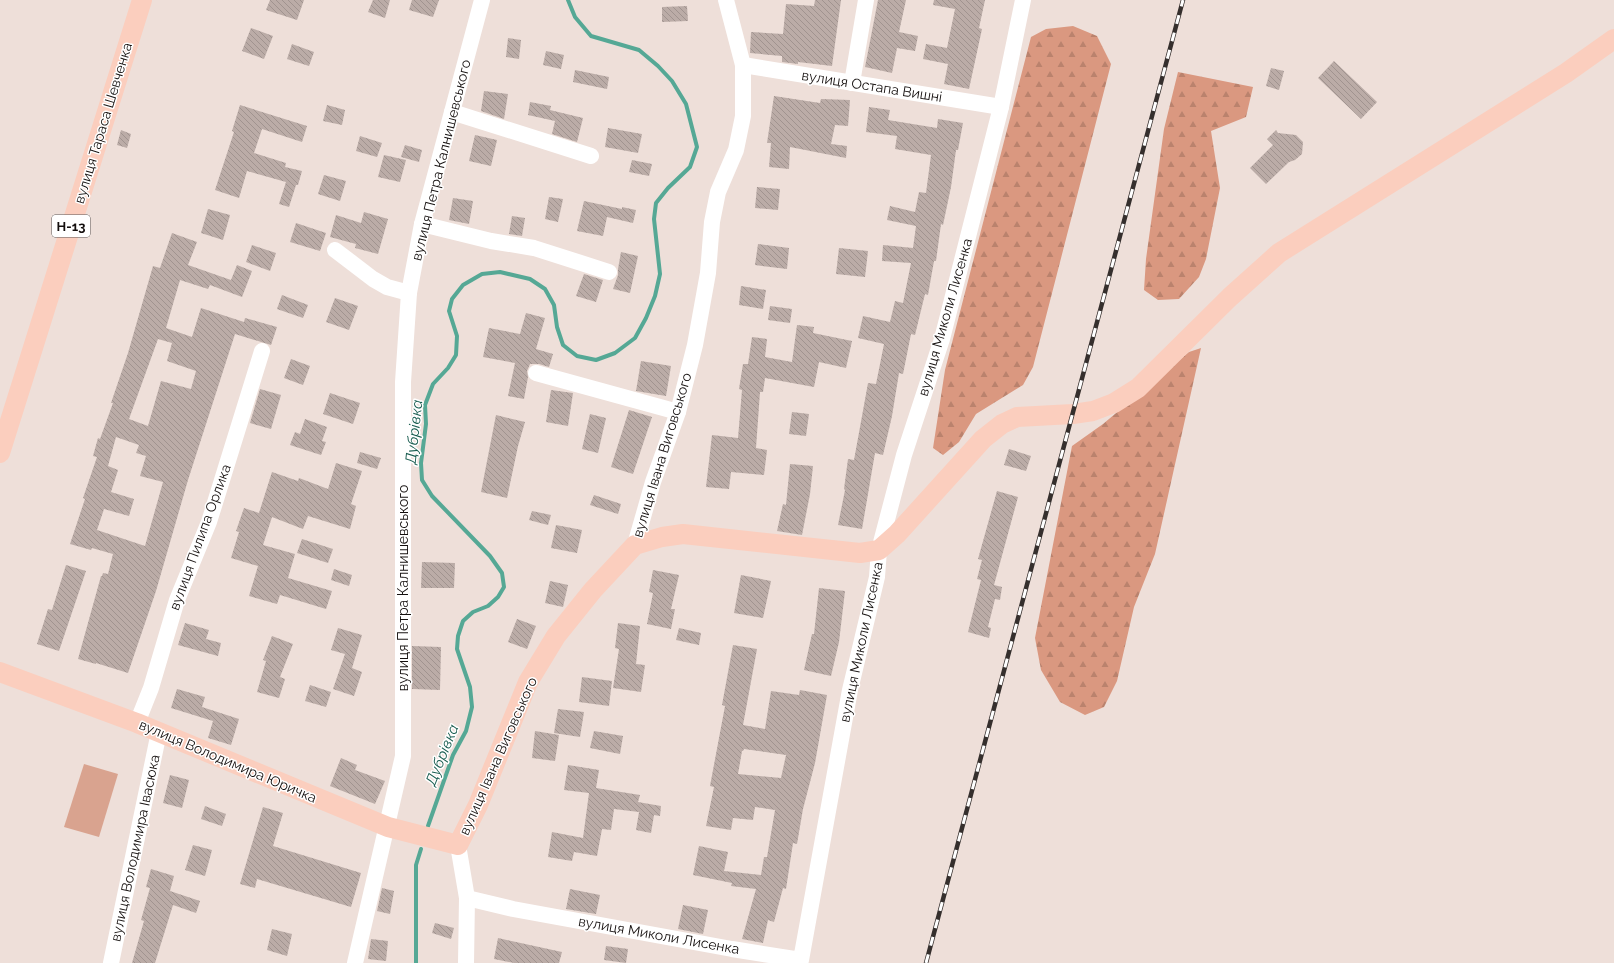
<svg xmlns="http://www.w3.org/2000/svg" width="1614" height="963" font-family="Raleway,sans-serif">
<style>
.green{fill:#d9a38f}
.forest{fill:url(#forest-firs)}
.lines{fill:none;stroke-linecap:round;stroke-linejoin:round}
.stream{stroke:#55a895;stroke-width:4}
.building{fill:url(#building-back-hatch);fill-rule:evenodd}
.minor{stroke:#fff;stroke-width:16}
.major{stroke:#fbcebe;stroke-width:20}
.rail-casing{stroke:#352f2d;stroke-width:4.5}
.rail{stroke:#fff;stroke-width:3;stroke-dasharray:9;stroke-linecap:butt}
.labels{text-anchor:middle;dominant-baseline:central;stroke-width:3;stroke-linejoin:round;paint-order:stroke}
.shield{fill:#fff;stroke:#5a5756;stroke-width:1}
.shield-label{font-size:13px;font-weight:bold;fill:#140f0e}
.street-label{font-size:14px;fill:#140f0e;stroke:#fff}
.water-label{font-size:15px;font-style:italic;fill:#175b4e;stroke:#fff}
</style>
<defs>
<pattern id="forest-firs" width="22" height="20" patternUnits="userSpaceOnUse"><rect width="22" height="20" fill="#da9880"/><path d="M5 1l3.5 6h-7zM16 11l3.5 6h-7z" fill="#ba826d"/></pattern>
<pattern id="building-back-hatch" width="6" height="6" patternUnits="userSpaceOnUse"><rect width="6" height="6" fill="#bbaca7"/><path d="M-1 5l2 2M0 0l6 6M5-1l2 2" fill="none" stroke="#a0938f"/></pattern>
</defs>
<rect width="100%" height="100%" fill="#eedfd9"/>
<path class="green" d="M84,764L118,774L99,837L64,827Z"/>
<g class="forest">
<path d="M1073,26L1097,36L1111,64L1033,367L1023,385L976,414L959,442L943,455L933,448L945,370L1031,37L1046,29Z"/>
<path d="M1178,72L1253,87L1246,117L1211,131L1220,188L1206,259L1199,277L1179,299L1158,300L1144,290L1146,259L1164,129Z"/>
<path d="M1201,348L1155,554L1134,607L1117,681L1104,707L1085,715L1060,702L1041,670L1035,638L1072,446L1103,424L1189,352Z"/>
</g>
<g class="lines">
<g class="stream">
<path d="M428,826L453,755L466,731L472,707L470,687L457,649L458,636L463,621L473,612L488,606L498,597L504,587L502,573L490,556L432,496L422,480L421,463L426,424L425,405L433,384L448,368L456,355L457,336L449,311L452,299L463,285L482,274L500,272L530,279L545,289L554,305L557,327L563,345L577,356L596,360L615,353L635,338L646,318L655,296L660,274L654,219L656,203L668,188L690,167L697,147L686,104L672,81L658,66L639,50L591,36L575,17L568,0"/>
<path d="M416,963V865L421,849"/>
</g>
</g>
<g class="building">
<path d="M270,0H304L297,20L266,10Z"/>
<path d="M373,0H390L385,18L368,12Z"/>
<path d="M412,0H439L433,17L409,10Z"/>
<path d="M815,0H841L832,66L798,62V64L782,62V56L750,53L751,32L783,34L786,4L814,6Z"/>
<path d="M878,0H906L899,32L918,36L915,51L897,48L892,73L865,67Z"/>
<path d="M934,0H985L979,28L982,29L969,89L944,84L948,64L923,59L926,44L947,48L955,9L933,5Z"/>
<path d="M687,6L688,21L662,22V7Z"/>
<path d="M251,28L273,36L264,59L242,51Z"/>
<path d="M508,38L521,40L519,59L506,57Z"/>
<path d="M292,44L314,52L309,66L287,59Z"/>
<path d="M546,51L564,55L561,69L543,65Z"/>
<path d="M1334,61L1377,102L1361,119L1318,78Z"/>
<path d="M1271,68L1284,71L1279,90L1266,86Z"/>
<path d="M575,70L609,77L607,89L573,82Z"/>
<path d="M484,91L508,94L504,119L481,111Z"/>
<path d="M774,96L820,103L821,99L850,100L848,126L835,125L831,144L847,146L846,158L790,147L789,169L769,167L771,143H767Z"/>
<path d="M530,102L551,106L550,110L583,118L577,142L552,134L555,121L528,115Z"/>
<path d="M240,105L307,126L302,142L262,129L254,153L286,163L285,167L302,171L298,185H296L289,207L279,204L286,182L247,171L239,198L215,190L234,132L232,131Z"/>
<path d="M327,105L345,110L342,125L323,121Z"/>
<path d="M869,107L890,110L888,120L937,128L938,119L963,123L958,150H956L951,187L943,225L941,224L936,261H934L928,295L925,294L915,335L911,334L903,374L899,373L892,416L883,455L875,453L862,529L838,525L845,490L844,489L848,459L854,460L868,383L876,384L884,344L858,338L863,316L890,322L895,301L903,303L911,263L882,261L883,245L913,248L916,226L887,220L890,206L915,212L919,192L926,193L931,155L895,149L897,136L866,132Z"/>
<path d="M608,128L642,134L638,153L605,147Z"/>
<path d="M121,130L131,134L127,148L117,145Z"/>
<path d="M1276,130L1278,133L1296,135L1303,142L1302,154L1295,160L1289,162L1266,184L1250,168L1273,145L1267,139Z"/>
<path d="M475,135L497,140L491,166L469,161Z"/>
<path d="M360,136L382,143L377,157L356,151Z"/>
<path d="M405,145L422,150L419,162L401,157Z"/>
<path d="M384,155L406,160L400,182L378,177Z"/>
<path d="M632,160L652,164L649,176L629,172Z"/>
<path d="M324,175L346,181L340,201L318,194Z"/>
<path d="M757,187L780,189L778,210L755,208Z"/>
<path d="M549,197L563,199L558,222L545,219Z"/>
<path d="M453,198L473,201L469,224L449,220Z"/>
<path d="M584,201L622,209V207L636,210L633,223L607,217L603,236L577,231Z"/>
<path d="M208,209L230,215L223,240L201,233Z"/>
<path d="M364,212L388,219L378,254L355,248L356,244L330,237L336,215L361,223Z"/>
<path d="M512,216L525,218L522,236L509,234Z"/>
<path d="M296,223L326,233L320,251L290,242Z"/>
<path d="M172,233L197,242L188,265L231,280L237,265L252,271L242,297L210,285L208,289L180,280L166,328L192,337L201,308L244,322L245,318L277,327L271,345L235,334L188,480L156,591L128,673L96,663V664L78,659L101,576H102L103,573L108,574L113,554L92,548L91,550L70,544L85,499L83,498L97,457L93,456L98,438L100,439L113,403H111L128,353L153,266L160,268ZM158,339L172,343L167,361L196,371L191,389L161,381L148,426L129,419ZM116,437L139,445L136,453L146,456L140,476L163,482L145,546L97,530L104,509L129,516L134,499L111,492L118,470L108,466Z"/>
<path d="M758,244L789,248L787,269L755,265Z"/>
<path d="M252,245L276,253L270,271L246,262Z"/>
<path d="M839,248L868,251L865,277L836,274Z"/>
<path d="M621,252L638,256L630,293L613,289L618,275V269Z"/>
<path d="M584,274L603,280L596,302L576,296Z"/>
<path d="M741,286L766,290L763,309L739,305Z"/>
<path d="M282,295L308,305L303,318L277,309Z"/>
<path d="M335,298L358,306L349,330L326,322Z"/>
<path d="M770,306L792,309L790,323L768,320Z"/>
<path d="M526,313L545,318L536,349L553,354L549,367L539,364H530L527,371L528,377L524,399L508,396L515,363L483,357L489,328L520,334Z"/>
<path d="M797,325L814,327L813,333L852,341L846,368L819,362L814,387L765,378L763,392H760L756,448L767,450L764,475L731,472L729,489L706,487L712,435L738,438L742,390L739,389L743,364H748L752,337L767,339L765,357L792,362Z"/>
<path d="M291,359L310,366L303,385L284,378Z"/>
<path d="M641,361L671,366L666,396L636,391Z"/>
<path d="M260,389L281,395L271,429L250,423Z"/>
<path d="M551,390L573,393L568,426L546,422Z"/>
<path d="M330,393L360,403L353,424L323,414Z"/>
<path d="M629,410L652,417L633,474L611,467Z"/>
<path d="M792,412L809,414L806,436L789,434Z"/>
<path d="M590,414L606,418L598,453L582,449Z"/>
<path d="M496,415L525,422L518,446L507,498L481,492Z"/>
<path d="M305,419L327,427L322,441L326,442L321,455L290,445L295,432L300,434Z"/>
<path d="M1009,449L1031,456L1026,471L1004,465Z"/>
<path d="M360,452L381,458L377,469L357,463Z"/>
<path d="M336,463L362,471L351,504L356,506L350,529L308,516L303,529L272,517L263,545L295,554L288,578L332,591L326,609L280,595L277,604L249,596L258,566L231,558L239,532L236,531L244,508L259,513L272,472L298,481L299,478L328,489Z"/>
<path d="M790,464L813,466L810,494L802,535L777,531L783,504L786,505Z"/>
<path d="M997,491L1018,497L994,585L1002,587L1000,600L995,599L988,627L991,628L989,638L968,632L981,580L977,579L982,560L978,559Z"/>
<path d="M594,495L621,504L618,514L590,505Z"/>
<path d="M532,511L551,515L548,525L529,520Z"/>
<path d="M556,525L582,530L577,553L551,548Z"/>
<path d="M302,539L333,549L328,563L297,553Z"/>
<path d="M422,562L455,563L454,588H421Z"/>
<path d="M66,565L86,571L59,651L37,644L48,609L52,610Z"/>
<path d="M334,569L352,575L349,586L331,580Z"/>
<path d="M653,570L679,575L671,609H675L671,629L647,624L653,593L649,592Z"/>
<path d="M741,575L771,581L763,618L734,613Z"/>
<path d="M550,581L568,585L563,607L545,603Z"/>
<path d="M819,588L845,591L839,642L831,676L804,670L812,634H814Z"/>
<path d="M517,619L536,626L527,649L508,642Z"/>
<path d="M185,623L209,630L206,639L221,643L218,656L178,645Z"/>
<path d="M618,623L640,626L636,664L645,665L641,692L613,688L619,649L615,648Z"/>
<path d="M338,628L362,635L352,668L362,672L354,696L333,689L345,654L331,650Z"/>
<path d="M679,628L701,633L699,645L676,640Z"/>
<path d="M272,636L293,644L280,677L285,679L279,698L257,692L266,661L263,660Z"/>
<path d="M733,645L757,649L743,725L765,729L771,691L799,695L800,690L827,695L815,763L803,809L797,844L793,843L786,889L783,888L774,922L768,920L763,943L742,939L756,889L731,886L732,883L693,875L699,846L728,852L724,871L761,875L764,857H767L775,810L755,807L753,820L733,818L731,830L706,826L714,787L710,786L725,706L722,705ZM744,749L786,755L781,778L738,774L742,751H743Z"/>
<path d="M412,646L441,647L440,690L412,689Z"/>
<path d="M582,677L612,681L609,706L579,702Z"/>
<path d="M310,685L331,692L326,707L305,701Z"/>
<path d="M177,689L205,697L202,707L239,719L231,745L208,738L213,721L171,708Z"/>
<path d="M558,709L584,712L580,737L554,733Z"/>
<path d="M535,731L559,735L555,761L532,758Z"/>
<path d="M594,731L623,736L620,754L590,748Z"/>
<path d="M341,758L357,765L355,770L385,781L375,804L330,786Z"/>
<path d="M568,765L599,770L596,788L640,795L638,802L661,806L660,816L654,815L651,833L636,830L639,812L614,809L611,830L602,829L597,856L574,852L572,861L548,857L552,832L583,838L589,793L564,790Z"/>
<path d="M170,775L189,780L182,808L163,803Z"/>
<path d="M205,806L226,814L222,826L201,819Z"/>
<path d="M263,807L283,813L273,846L361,873L351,907L257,879L255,888L240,884Z"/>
<path d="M193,845L212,850L205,876L185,870Z"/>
<path d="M151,869L174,876L170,891L200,901L196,913L173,905L155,963H132L144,921L141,920L150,888L146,887Z"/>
<path d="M382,888L394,891L390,914L377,911Z"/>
<path d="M570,889L600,895L596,914L566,909Z"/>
<path d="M683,905L708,910L703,934L678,929Z"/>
<path d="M435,923L454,928L451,939L432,933Z"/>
<path d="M272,929L292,934L287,956L267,950Z"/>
<path d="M498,938L562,952L559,963H514L494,959Z"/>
<path d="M371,939L388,941L386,961L368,959Z"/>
<path d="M606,946L628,949L626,963L604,960Z"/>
</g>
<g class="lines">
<g class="minor">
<path d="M743,65L1001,107"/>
<path d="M852,83L866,0"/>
<path d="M452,112L591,156"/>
<path d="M422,224L491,241L534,248L609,272"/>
<path d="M335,250L373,279L387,287L409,293"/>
<path d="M536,373L678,412"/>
<path d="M635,545L653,482L678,412L695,345L708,273L712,222L718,192L736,150L743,116V65L726,0"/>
<path d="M137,723L151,688L177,600L209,522L262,351"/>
<path d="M458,845L467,898L466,963"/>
<path d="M467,898L513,909L732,949L801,960L850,690L877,577L879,550L904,455L942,339L1001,107L1023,0"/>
<path d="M111,963L159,732"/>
<path d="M355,963L403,756V382L409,293L422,224L482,0"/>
</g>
<g class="major">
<path d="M0,453L142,0"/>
<path d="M0,672L137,723L388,827L458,845L478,805L528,682L556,636L593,590L635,545L662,537L683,534L860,553L879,550L897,534L983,439L1002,424L1017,417L1073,414L1093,411L1114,403L1138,388L1230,297L1279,253L1566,73L1614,39"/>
</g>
<defs>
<path id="rail" d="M926,963L1183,0"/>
</defs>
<use href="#rail" class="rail-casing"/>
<use href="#rail" class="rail"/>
</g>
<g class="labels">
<rect class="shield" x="52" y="215" width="38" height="22" rx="3"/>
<g class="shield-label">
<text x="71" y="226">Н-13</text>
</g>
<g class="street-label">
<text transform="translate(872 86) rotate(9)">вулиця Остапа Вишні</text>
<text transform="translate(103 123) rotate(-73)">вулиця Тараса Шевченка</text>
<text transform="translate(441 160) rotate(-76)">вулиця Петра Калнишевського</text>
<text transform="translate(945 317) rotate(-74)">вулиця Миколи Лисенка</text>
<text transform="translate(662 455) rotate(-73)">вулиця Івана Виговського</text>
<text transform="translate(200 537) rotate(-70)">вулиця Пилипа Орлика</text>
<text transform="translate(403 588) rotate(-90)">вулиця Петра Калнишевського</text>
<text transform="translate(861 642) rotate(-78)">вулиця Миколи Лисенка</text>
<text transform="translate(498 756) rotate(-66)">вулиця Івана Виговського</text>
<text transform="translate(228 761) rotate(23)">вулиця Володимира Юричка</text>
<text transform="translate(135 848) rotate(-78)">вулиця Володимира Івасюка</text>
<text transform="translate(659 935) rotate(10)">вулиця Миколи Лисенка</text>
</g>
<g class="water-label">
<text transform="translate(414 432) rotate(-84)">Дубрівка</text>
<text transform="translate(442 755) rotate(-68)">Дубрівка</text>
</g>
</g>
</svg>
